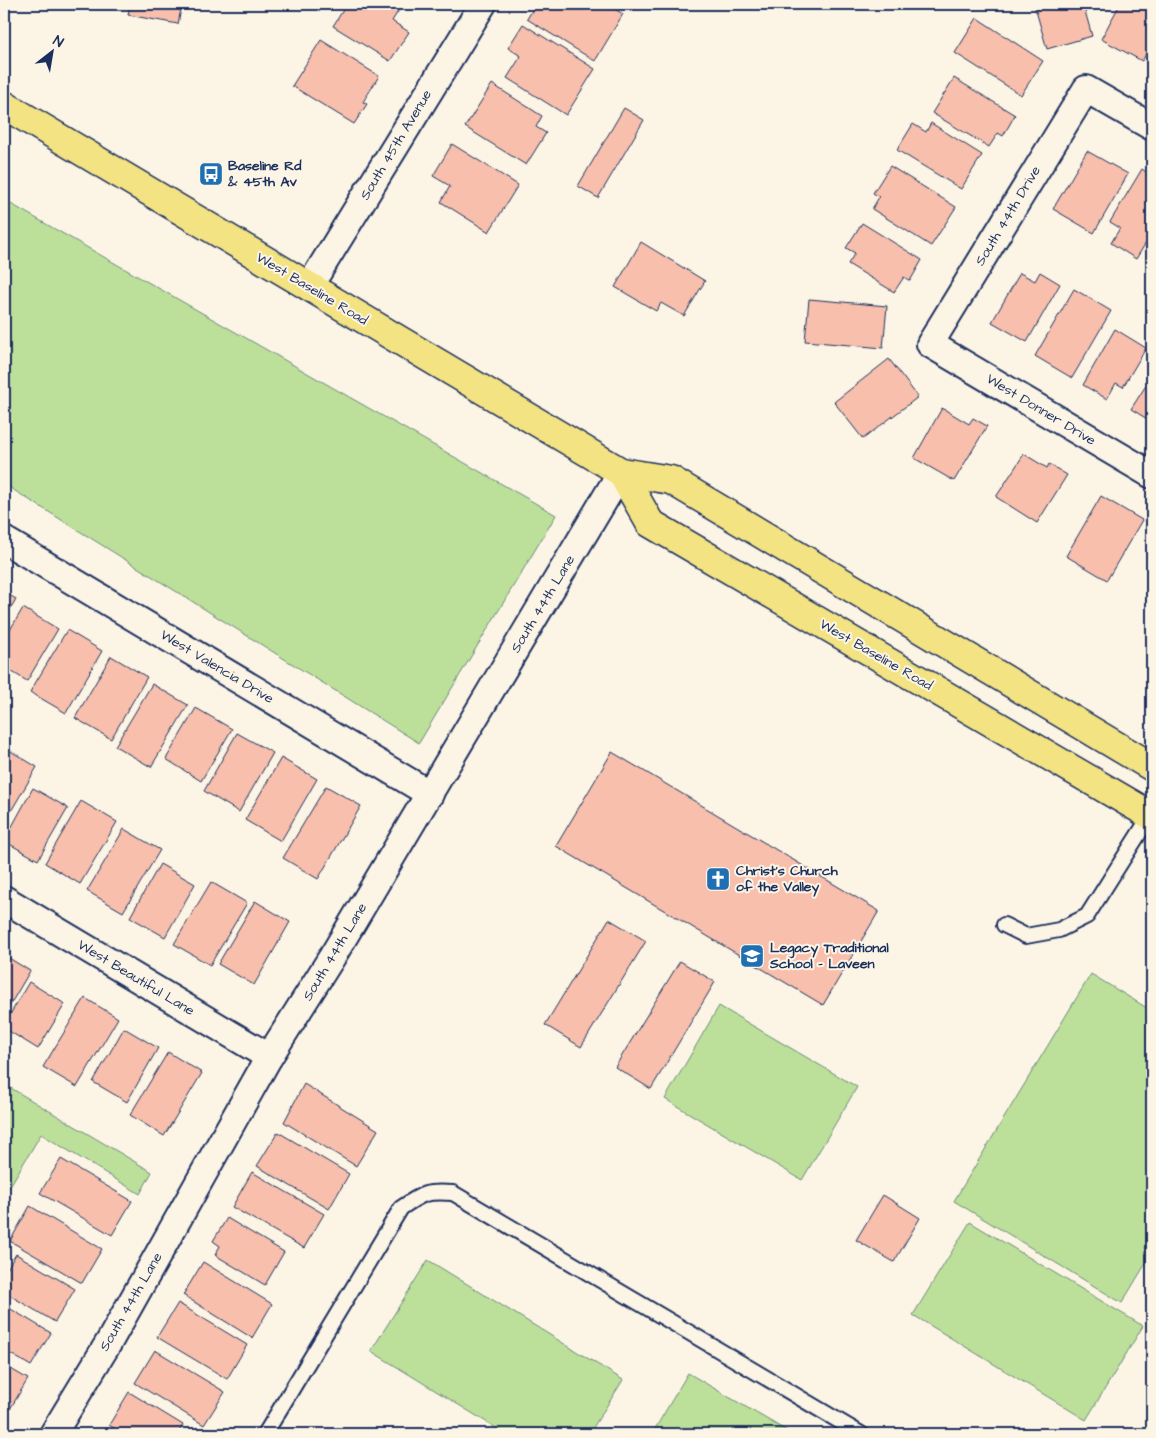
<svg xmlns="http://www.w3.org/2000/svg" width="1156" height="1438" font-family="'Architects Daughter',sans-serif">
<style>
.green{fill:#bce09a;stroke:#6c887c}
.building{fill:#f7bfac;stroke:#1b2f5e}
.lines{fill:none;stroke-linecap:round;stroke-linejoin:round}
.service-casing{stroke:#1b2f5e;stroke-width:18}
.minor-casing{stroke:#1b2f5e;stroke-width:30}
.primary-casing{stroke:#1b2f5e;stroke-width:31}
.service{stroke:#fcf5e5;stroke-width:14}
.minor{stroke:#fcf5e5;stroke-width:26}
.primary{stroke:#f4e382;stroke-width:28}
.labels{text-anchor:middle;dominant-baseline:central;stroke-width:4;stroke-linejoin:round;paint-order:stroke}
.street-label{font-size:14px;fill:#1b2f5e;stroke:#fcf5e5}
.poi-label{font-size:14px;font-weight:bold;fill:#1b2f5e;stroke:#fcf5e5;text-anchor:start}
</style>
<rect width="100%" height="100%" fill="#fcf5e5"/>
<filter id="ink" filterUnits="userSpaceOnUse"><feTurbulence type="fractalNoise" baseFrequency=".02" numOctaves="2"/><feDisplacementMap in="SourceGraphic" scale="10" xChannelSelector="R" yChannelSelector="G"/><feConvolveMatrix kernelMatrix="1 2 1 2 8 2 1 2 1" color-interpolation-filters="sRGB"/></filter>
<g filter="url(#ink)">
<g class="green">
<path d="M4,200L556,515L419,743L4,484Z"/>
<path d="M1091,974L1152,1011V1253L1122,1303L954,1201Z"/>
<path d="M719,1006L857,1087L802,1180L665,1099Z"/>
<path d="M4,1084L152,1172L140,1194L41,1134L4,1196Z"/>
<path d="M970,1222L1143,1326L1086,1420L913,1315Z"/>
<path d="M428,1260L623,1380L589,1434H506L371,1351Z"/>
<path d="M688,1373L792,1434H652Z"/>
</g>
<g class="building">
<path d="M130,4H182L178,24L128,15Z"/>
<path d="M341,4L402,5L392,21L409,32L390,61L333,26L345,7Z"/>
<path d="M536,4H606L623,14L595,61L527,19Z"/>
<path d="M1034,4H1083L1092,36L1047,49Z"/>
<path d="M1120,4H1152V43L1142,61L1101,39Z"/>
<path d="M977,18L1043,61L1021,95L955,53Z"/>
<path d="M523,24L595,69L566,115L507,78L521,56L508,48Z"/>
<path d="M321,40L379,76L363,102L367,104L354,124L292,86Z"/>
<path d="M954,78L1015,115L1003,136L998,133L989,147L932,113Z"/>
<path d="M492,84L542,116L536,127L546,133L526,165L465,127Z"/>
<path d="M624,108L644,120L598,198L578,186Z"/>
<path d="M931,123L982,155L961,189L897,150L913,124L926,132Z"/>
<path d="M452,144L518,185L489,232L441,202L450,186L433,176Z"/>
<path d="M1087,151L1128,174L1094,233L1053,209Z"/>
<path d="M890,166L956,207L931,246L872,209L879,197L873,193Z"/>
<path d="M1142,169L1152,176V233L1136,259L1111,243L1120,228L1110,222Z"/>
<path d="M862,223L922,260L910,281L904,277L894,292L848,264L855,253L846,248Z"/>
<path d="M641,242L705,281L684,316L661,303L656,311L615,287Z"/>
<path d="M1040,272L1060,284L1027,342L992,322L1020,273L1035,281Z"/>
<path d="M1074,289L1111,311L1072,378L1035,356Z"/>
<path d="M809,299L887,306L883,348L805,341Z"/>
<path d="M1115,329L1146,348L1123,387L1116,383L1107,399L1083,385Z"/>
<path d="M889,359L918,397L863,439L834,402Z"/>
<path d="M1152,376V422L1131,409Z"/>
<path d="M942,408L969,424L973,418L987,426L954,481L914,458Z"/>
<path d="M1024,454L1047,468L1049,464L1067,475L1037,523L996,497Z"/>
<path d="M1101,496L1142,520L1107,580L1066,556Z"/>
<path d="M1152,591V605L1146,601Z"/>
<path d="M4,592L16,599L4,619Z"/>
<path d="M23,608L58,629L27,681L4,667V640Z"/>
<path d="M67,630L102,651L66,713L30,692Z"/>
<path d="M111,656L147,677L111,739L75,718Z"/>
<path d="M152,684L188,705L151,767L115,746Z"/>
<path d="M196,708L232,729L201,781L166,759Z"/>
<path d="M237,733L273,753L239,812L204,791Z"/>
<path d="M4,747L37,767L4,823Z"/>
<path d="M612,752L879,911L823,1005L556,846Z"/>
<path d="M281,758L317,779L281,841L245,820Z"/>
<path d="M326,786L361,806L318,879L283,858Z"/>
<path d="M33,788L68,808L38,860L4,841Z"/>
<path d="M81,801L117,822L80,884L45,863Z"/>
<path d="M124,829L160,850L123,912L87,891Z"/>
<path d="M160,864L195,884L165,937L130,917Z"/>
<path d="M211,882L247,903L210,965L174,944Z"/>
<path d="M255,901L290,922L254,985L218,964Z"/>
<path d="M609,919L646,941L581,1047L545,1025Z"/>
<path d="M4,955L30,971L4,1015Z"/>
<path d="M680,961L715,982L651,1089L615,1067Z"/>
<path d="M29,982L65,1004L38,1049L4,1028V1025Z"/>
<path d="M85,998L118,1018L77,1087L43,1067Z"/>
<path d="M124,1028L158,1048L127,1102L93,1082Z"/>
<path d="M168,1052L202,1073L164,1136L130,1115Z"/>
<path d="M304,1084L378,1130L356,1166L284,1122Z"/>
<path d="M278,1132L349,1174L329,1209L257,1166Z"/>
<path d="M61,1159L132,1201L112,1235L40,1193Z"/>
<path d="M252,1172L324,1214L304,1248L232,1207Z"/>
<path d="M883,1195L920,1218L894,1262L856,1240Z"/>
<path d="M30,1206L102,1249L82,1283L10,1241Z"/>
<path d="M227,1218L284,1252L265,1285L215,1255L220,1246L213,1241Z"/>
<path d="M16,1254L75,1289L55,1322L4,1292V1274Z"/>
<path d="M203,1262L272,1304L252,1338L183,1295Z"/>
<path d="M178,1303L247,1345L227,1379L157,1337Z"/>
<path d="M4,1305L51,1333L31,1366L4,1350Z"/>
<path d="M155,1350L225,1392L204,1425L135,1383Z"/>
<path d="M4,1365L28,1379L7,1414L4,1411Z"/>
<path d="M129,1392L183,1425L178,1434H124L109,1425Z"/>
</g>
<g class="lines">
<defs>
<g id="service">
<path d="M1004,925L1026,936L1059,930L1087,916L1152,813"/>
<path d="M265,1434L401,1208C423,1193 426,1191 453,1193L861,1434"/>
</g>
<g id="minor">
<path d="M1152,127L1086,89L930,344L1152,475"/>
<path d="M309,287L483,4"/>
<path d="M4,540L430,794"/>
<path d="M4,899L269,1057"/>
<path d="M53,1434L109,1342L269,1057L332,957L621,472"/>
</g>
<g id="primary">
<path d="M4,105L621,472L671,480L1152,767"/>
<path d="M621,472L650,523L1152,816"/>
</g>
</defs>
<use href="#service" class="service-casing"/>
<use href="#minor" class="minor-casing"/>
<use href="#primary" class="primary-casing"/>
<use href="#service" class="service"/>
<use href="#minor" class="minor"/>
<use href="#primary" class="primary"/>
</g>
</g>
<defs>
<symbol id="bus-square" viewBox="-11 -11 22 22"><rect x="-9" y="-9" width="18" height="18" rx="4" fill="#1f6fb2" stroke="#fcf5e5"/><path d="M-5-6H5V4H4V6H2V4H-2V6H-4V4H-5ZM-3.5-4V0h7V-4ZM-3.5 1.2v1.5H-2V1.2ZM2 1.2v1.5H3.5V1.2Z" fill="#fff"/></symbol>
<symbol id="church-square" viewBox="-11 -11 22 22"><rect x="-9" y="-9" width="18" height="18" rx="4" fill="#1f6fb2" stroke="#fcf5e5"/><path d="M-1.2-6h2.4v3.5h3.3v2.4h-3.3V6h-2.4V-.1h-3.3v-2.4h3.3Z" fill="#fff"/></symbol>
<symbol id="school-square" viewBox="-11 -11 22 22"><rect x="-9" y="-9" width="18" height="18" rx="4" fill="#1f6fb2" stroke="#fcf5e5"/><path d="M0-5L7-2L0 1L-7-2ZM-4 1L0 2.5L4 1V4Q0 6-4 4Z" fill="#fff"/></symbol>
</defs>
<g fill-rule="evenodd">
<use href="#bus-square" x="197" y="160" width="28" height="28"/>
<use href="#church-square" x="704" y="865" width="28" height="28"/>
<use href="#school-square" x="738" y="942" width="28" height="28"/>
</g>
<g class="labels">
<g class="street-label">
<text transform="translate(396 145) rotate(-59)">South 45th Avenue</text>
<text transform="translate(1008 216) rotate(-59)">South 44th Drive</text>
<text transform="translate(312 289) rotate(31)">West Baseline Road</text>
<text transform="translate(1041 410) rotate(31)">West Donner Drive</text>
<text transform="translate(543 604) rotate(-59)">South 44th Lane</text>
<text transform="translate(876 655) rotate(30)">West Baseline Road</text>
<text transform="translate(217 667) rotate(31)">West Valencia Drive</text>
<text transform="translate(335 952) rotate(-59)">South 44th Lane</text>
<text transform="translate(136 978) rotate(31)">West Beautiful Lane</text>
<text transform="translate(131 1302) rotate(-60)">South 44th Lane</text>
</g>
<g class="poi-label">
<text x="228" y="166">Baseline Rd<tspan x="228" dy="16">&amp; 45th Av</tspan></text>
<text x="736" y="871">Christ's Church<tspan x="736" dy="16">of the Valley</tspan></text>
<text x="770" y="948">Legacy Traditional<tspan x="770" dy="16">School - Laveen</tspan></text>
</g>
</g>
<rect width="1156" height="1438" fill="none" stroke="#fcf5e5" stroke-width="20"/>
<rect x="10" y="10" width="1136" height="1418" fill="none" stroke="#1b2f5e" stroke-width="2" filter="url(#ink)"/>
<g transform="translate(52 52) rotate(31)" stroke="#fcf5e5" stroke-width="4" paint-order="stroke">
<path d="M0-4L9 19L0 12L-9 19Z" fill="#1b2f5e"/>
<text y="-8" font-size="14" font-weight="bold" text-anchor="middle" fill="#1b2f5e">N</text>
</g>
</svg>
